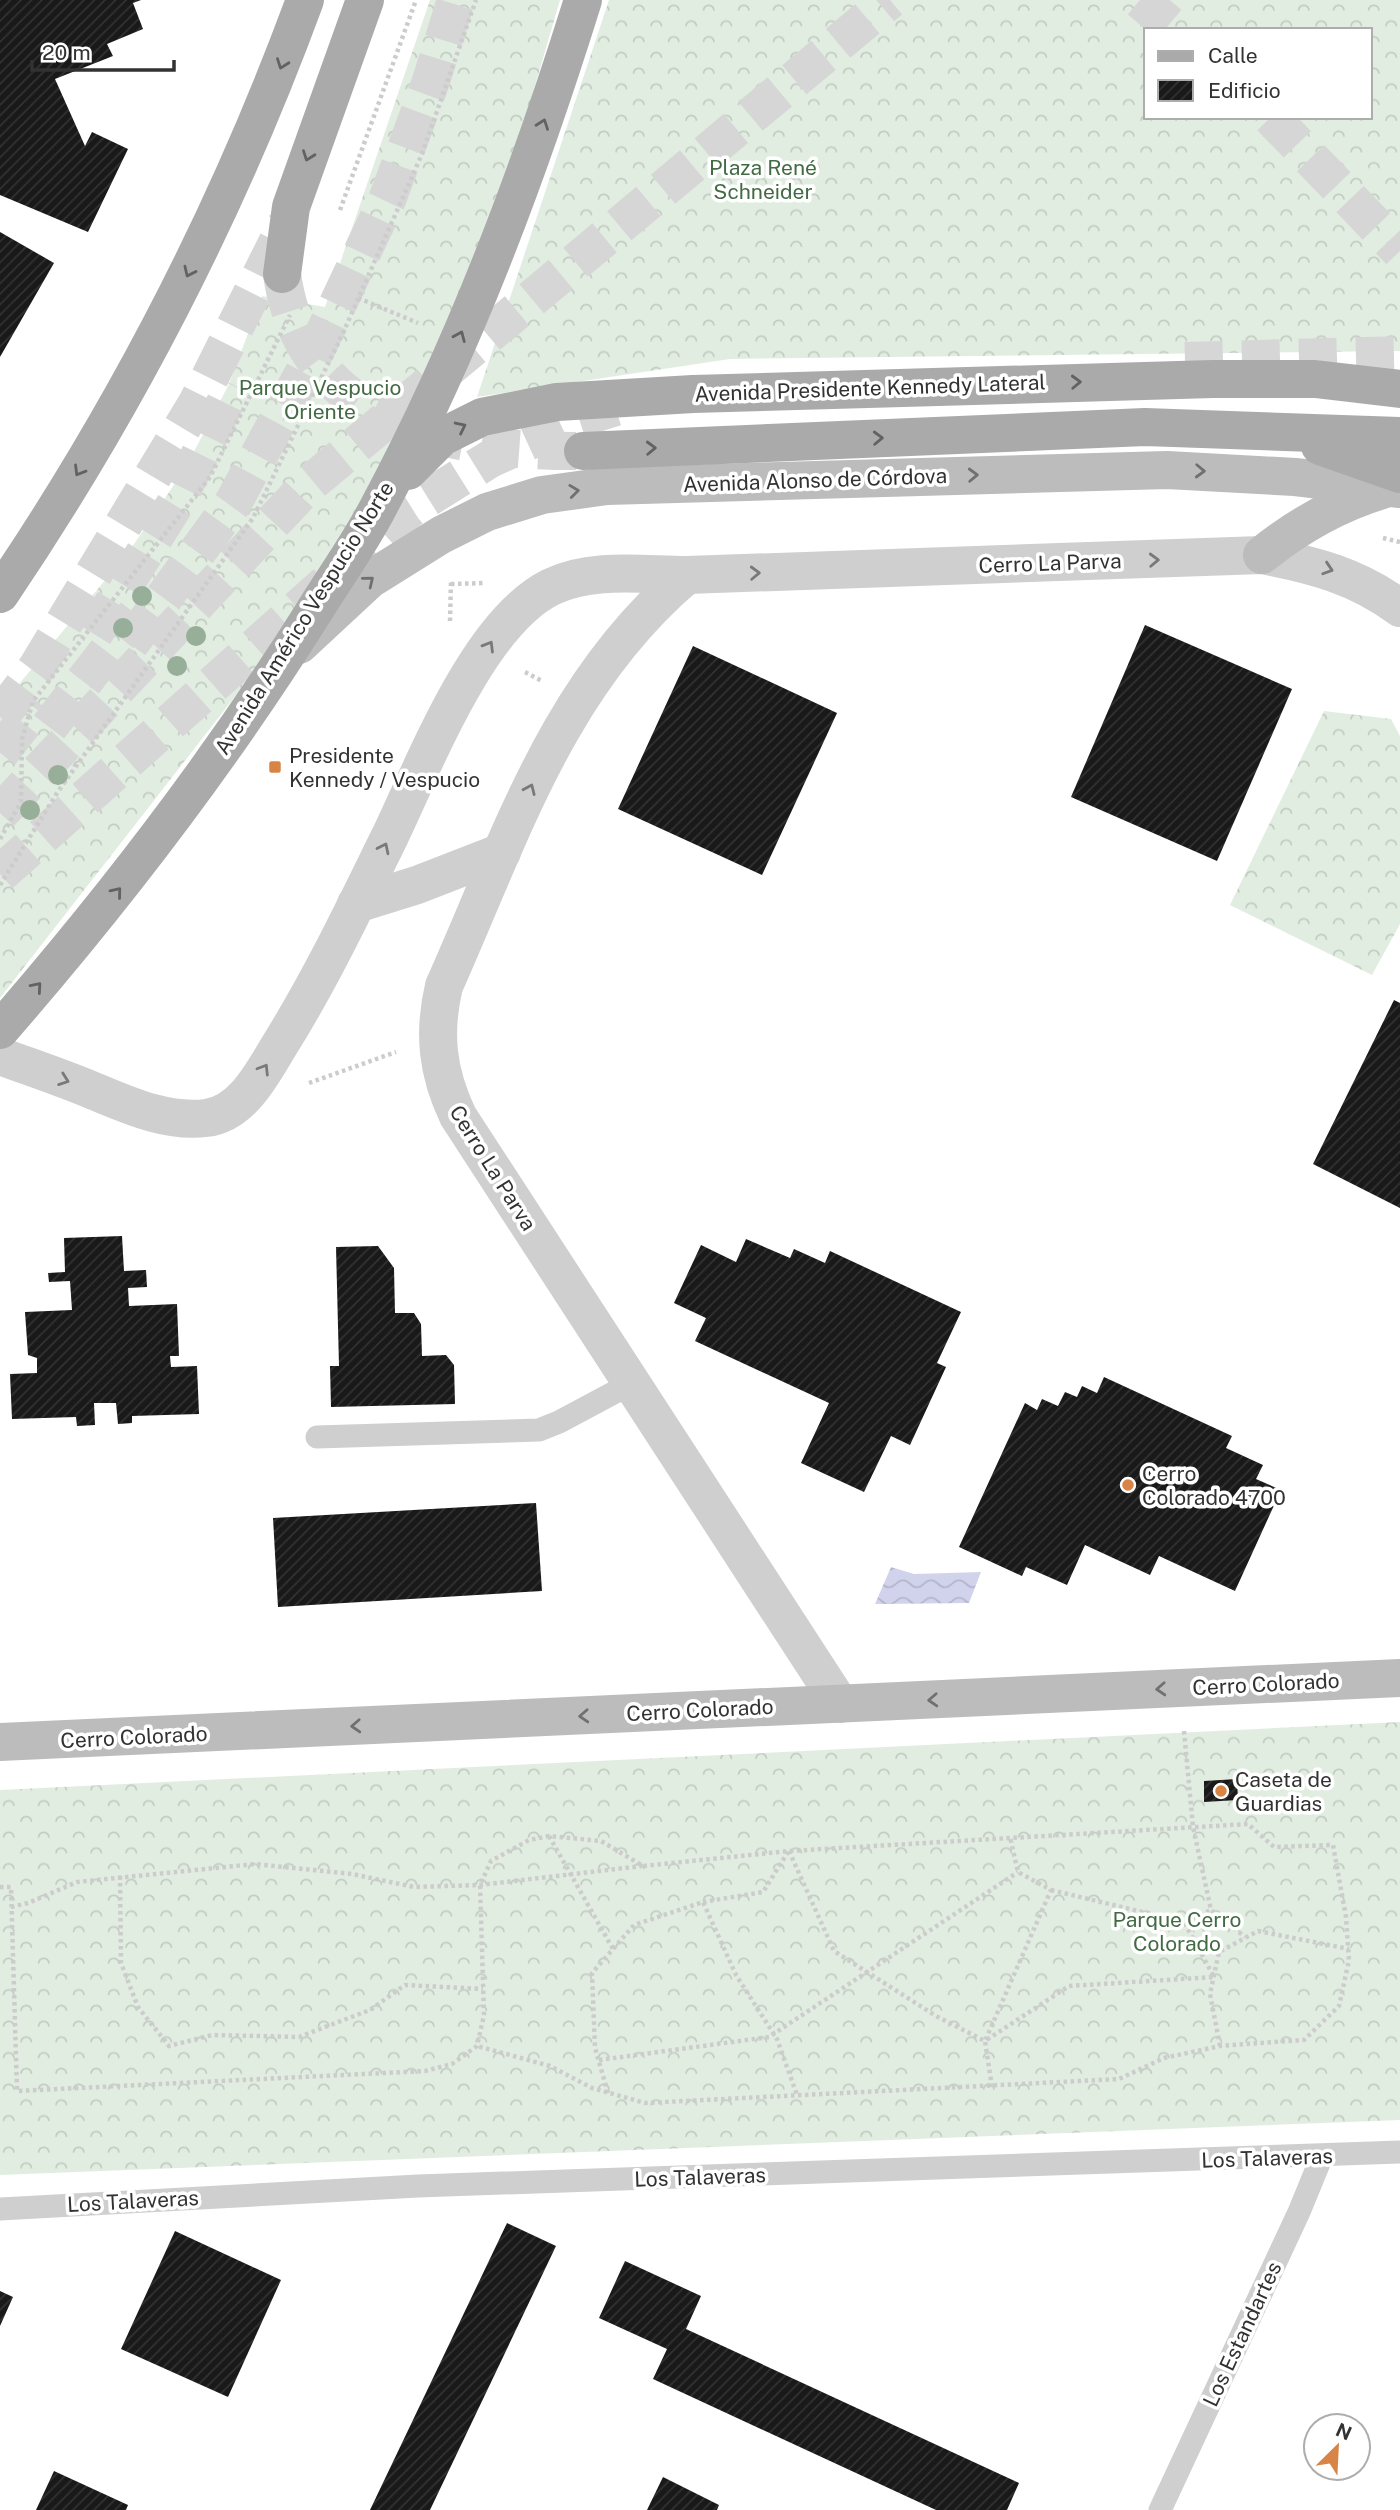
<svg xmlns="http://www.w3.org/2000/svg" width="1400" height="2510" font-family="'Public Sans',sans-serif">
<style>
.forest{fill:url(#forest-crowns);fill-rule:evenodd}
.water{fill:url(#water-waves)}
.building{fill:url(#building-hatch)}
.lines{fill:none;stroke-linecap:round;stroke-linejoin:round}
.primary-tunnel{stroke:#d6d6d6;stroke-width:38;stroke-dasharray:38 19;stroke-linecap:butt}
.highway-tunnel{stroke:#d6d6d6;stroke-width:38;stroke-dasharray:38 19;stroke-linecap:butt}
.path{stroke:#ccc;stroke-width:4.5;stroke-dasharray:3.5 3.5;stroke-linecap:butt}
.lane{stroke:#cfcfcf;stroke-width:23}
.street{stroke:#cfcfcf;stroke-width:38}
.secondary{stroke:#bcbcbc;stroke-width:38}
.primary{stroke:#aaa;stroke-width:38}
.tree{fill:#97ae98}
.oneway{stroke:#626262}
.oneway2{stroke:#707070}
.oneway3{stroke:#797979}
.poi-dot{fill:#d78446;stroke:#fff;stroke-width:2.5}
.labels{text-anchor:middle;dominant-baseline:central;stroke-width:7;stroke-linejoin:round;paint-order:stroke}
.park-label{font-size:21px;fill:#426b44;stroke:#fff}
.street-label{font-size:21px;fill:#323232;stroke:#fff}
.poi-label{font-size:21px;fill:#323232;stroke:#fff;text-anchor:start}
</style>
<defs>
<pattern id="forest-crowns" width="20" height="18" patternUnits="userSpaceOnUse" patternTransform="scale(1.75)"><rect width="20" height="18" fill="#e2ede2"/><path d="M2 6a3 3 0 1 1 6 0M12 15a3 3 0 1 1 6 0" fill="none" stroke="#c2ccc2"/></pattern>
<pattern id="water-waves" width="16" height="10" patternUnits="userSpaceOnUse" patternTransform="scale(1.75)"><rect width="16" height="10" fill="#d0d3eb"/><path d="M0 5q4-4 8 0t8 0" fill="none" stroke="#b3b6ca"/></pattern>
<pattern id="building-hatch" width="6" height="6" patternUnits="userSpaceOnUse" patternTransform="scale(1.75)"><rect width="6" height="6" fill="#191919"/><path d="M-1 1l2-2M0 6l6-6M5 7l2-2" fill="none" stroke="#323232"/></pattern>
</defs>
<rect width="100%" height="100%" fill="#fff"/>
<g class="forest">
<path d="M430,0H560L502,199L418,407L290,626L0,998V707L130,550L186,467L229,384L262,296L325,307Z"/>
<path d="M609,0H1400V351L730,359L477,397ZM1146,30H1370V117H1146Z"/>
<path d="M1324,711L1391,719L1400,736V924L1372,975L1230,905Z"/>
<path d="M1400,1722V2120L0,2175V1790Z"/>
</g>
<path class="water" d="M891,1567L914,1574L981,1572L969,1603L875,1604Z"/>
<g class="building">
<path d="M0,0H141L133,3L143,29L107,44L113,56L55,79L85,146L92,132L128,149L88,232L0,195Z"/>
<path d="M0,232L54,263L0,357Z"/>
<path d="M1145,625L1292,689L1217,861L1071,797Z"/>
<path d="M693,646L837,713L762,875L618,809Z"/>
<path d="M1394,1000L1400,1003V1208L1313,1164Z"/>
<path d="M122,1236L124,1271L146,1270L147,1287L128,1288L129,1306L177,1304L179,1356H170L171,1367L197,1366L199,1414L132,1416V1423L118,1424L116,1403H94L95,1425L77,1426L76,1417L12,1419L10,1374L37,1373V1358L28,1355L25,1312L72,1310L70,1281L49,1282L48,1273L65,1272L64,1238Z"/>
<path d="M746,1239L790,1258L794,1249L825,1263L830,1251L961,1312L937,1363L946,1367L910,1445L891,1436L864,1492L801,1463L829,1403L695,1341L706,1318L674,1303L701,1245L736,1262Z"/>
<path d="M378,1246L394,1268L395,1313H414L421,1324L422,1356L446,1355L454,1365L455,1404L331,1407L330,1366H339L336,1247Z"/>
<path d="M1104,1377L1232,1436L1226,1448L1263,1465L1256,1479L1281,1490L1235,1591L1159,1556L1150,1575L1085,1545L1067,1585L1026,1567L1022,1576L959,1547L1025,1403L1037,1410L1042,1399L1058,1406L1065,1392L1077,1397L1082,1386L1097,1393Z"/>
<path d="M536,1503L542,1591L278,1607L273,1518Z"/>
<path d="M1237,1779L1238,1800L1204,1802V1781Z"/>
<path d="M507,2223L556,2246L430,2510H370Z"/>
<path d="M175,2231L281,2280L228,2397L121,2349Z"/>
<path d="M625,2261L701,2296L686,2329L1019,2483L1007,2510H936L653,2379L667,2349L599,2318Z"/>
<path d="M0,2291L13,2297L0,2326Z"/>
<path d="M54,2471L128,2505L126,2510H36Z"/>
<path d="M663,2477L719,2505L717,2510H647Z"/>
</g>
<g class="lines">
<path class="primary-tunnel" d="M282,274C303,427 454,452 583,451"/>
<g class="highway-tunnel">
<path d="M1140,0L1176,30"/>
<path d="M1271,117L1400,251"/>
<path d="M1185,361L1400,355"/>
<path d="M94,634L177,501L234,385"/>
<path d="M130,644L233,503L316,350L387,200L430,84L456,0"/>
<path d="M0,717L36,669L197,403L287,223"/>
<path d="M49,727L136,614"/>
<path d="M0,753L39,703"/>
<path d="M0,813L307,486L890,0"/>
<path d="M0,874L410,509L490,459L575,420L625,404"/>
</g>
<g class="path">
<path d="M340,210L416,0"/>
<path d="M358,298L418,323"/>
<path d="M1383,538L1400,542"/>
<path d="M451,584L486,583"/>
<path d="M450,621L451,581"/>
<path d="M525,672L542,681"/>
<path d="M0,839L21,802L22,739L33,701L210,477L290,315"/>
<path d="M0,885L57,793L253,518L343,333L422,154L476,0"/>
<path d="M309,1083L396,1052"/>
<path d="M1184,1731L1193,1827L1211,1910L1245,1937"/>
<path d="M549,1836L613,1949"/>
<path d="M789,1851L834,1951L936,2016L985,2041L1051,1890L1018,1872L1010,1837"/>
<path d="M120,1876L121,1963L138,2007L169,2046L212,2035L299,2037L370,2010L405,1985L483,1989"/>
<path d="M0,1887H11L17,2091L425,2071L452,2064L477,2046L484,2015L480,1885L491,1861L529,1840L549,1836L601,1841L643,1866L789,1851L1248,1824L1274,1847L1333,1845L1346,1917L1349,1960L1339,2006L1304,2040L1220,2046L1164,2058L1119,2079L645,2103L592,2088L550,2066L477,2046"/>
<path d="M1051,1890L1184,1922L1211,1910"/>
<path d="M703,1902L763,1892L788,1852"/>
<path d="M11,1907L28,1903L77,1882L255,1864L352,1874L414,1887L480,1885L642,1866"/>
<path d="M1220,2046L1210,1994L1219,1952L1258,1931L1349,1949"/>
<path d="M599,2060L769,2037L1018,1872"/>
<path d="M992,2087L985,2041L1069,1986L1214,1977L1184,1922"/>
<path d="M608,2093L595,2048L592,1973L634,1925L703,1902L736,1975L777,2039L797,2095"/>
</g>
<g class="lane">
<path d="M317,1437L539,1430L559,1422L632,1383"/>
<path d="M0,2209L418,2186L1400,2152"/>
<path d="M1160,2510L1299,2212L1322,2156"/>
</g>
<g class="street">
<path d="M687,575C558,684 511,836 444,986C433,1033 437,1072 458,1116L840,1704"/>
<path d="M356,904L417,885L502,852"/>
<path d="M0,1056C30,1067 60,1077 89,1089C126,1104 165,1123 206,1118C242,1114 262,1074 279,1046C321,979 355,907 390,836C425,763 478,623 551,587C592,567 643,575 687,575L1262,555C1314,565 1357,576 1400,608"/>
</g>
<g class="secondary">
<path d="M1262,555C1299,525 1336,504 1382,490"/>
<path d="M299,645L369,580L441,535L487,512L542,495L607,486L1167,470L1295,477L1400,489"/>
<path d="M0,1742L1400,1678"/>
</g>
<g class="primary">
<path d="M282,274L291,207L365,0"/>
<path d="M1320,446L1400,474"/>
<path d="M583,451L1145,427L1400,436"/>
<path d="M408,471L442,437L482,417L557,402L693,394L1213,379H1315L1400,389"/>
<path d="M0,594C126,408 228,210 305,0"/>
<path d="M0,1030C115,898 220,761 313,613C335,577 360,543 379,506C465,345 529,173 583,0"/>
</g>
</g>
<g class="tree">
<circle cx="142" cy="596" r="10"/>
<circle cx="123" cy="628" r="10"/>
<circle cx="196" cy="636" r="10"/>
<circle cx="177" cy="666" r="10"/>
<circle cx="58" cy="775" r="10"/>
<circle cx="30" cy="810" r="10"/>
</g>
<defs><path id="oneway-chevron" d="M-2-3.5L2.5 0L-2 3.5" fill="none" stroke-width="1.6" stroke-linecap="round" stroke-linejoin="round" transform="scale(1.75)"/></defs>
<g class="oneway">
<use href="#oneway-chevron" transform="translate(282 64) rotate(110)"/>
<use href="#oneway-chevron" transform="translate(543 124) rotate(-70)"/>
<use href="#oneway-chevron" transform="translate(308 156) rotate(110)"/>
<use href="#oneway-chevron" transform="translate(189 272) rotate(115)"/>
<use href="#oneway-chevron" transform="translate(460 336) rotate(-67)"/>
<use href="#oneway-chevron" transform="translate(1076 382) rotate(-2)"/>
<use href="#oneway-chevron" transform="translate(461 427) rotate(-26)"/>
<use href="#oneway-chevron" transform="translate(878 438) rotate(-2)"/>
<use href="#oneway-chevron" transform="translate(651 448) rotate(-2)"/>
<use href="#oneway-chevron" transform="translate(79 471) rotate(121)"/>
<use href="#oneway-chevron" transform="translate(117 892) rotate(-51)"/>
<use href="#oneway-chevron" transform="translate(37 987) rotate(-49)"/>
</g>
<g class="oneway2">
<use href="#oneway-chevron" transform="translate(1200 471) rotate(2)"/>
<use href="#oneway-chevron" transform="translate(973 475) rotate(-2)"/>
<use href="#oneway-chevron" transform="translate(574 491) rotate(-7)"/>
<use href="#oneway-chevron" transform="translate(369 581) rotate(-39)"/>
<use href="#oneway-chevron" transform="translate(1161 1689) rotate(177)"/>
<use href="#oneway-chevron" transform="translate(933 1700) rotate(177)"/>
<use href="#oneway-chevron" transform="translate(584 1716) rotate(177)"/>
<use href="#oneway-chevron" transform="translate(356 1726) rotate(177)"/>
</g>
<g class="oneway3">
<use href="#oneway-chevron" transform="translate(1154 560) rotate(-2)"/>
<use href="#oneway-chevron" transform="translate(1328 569) rotate(18)"/>
<use href="#oneway-chevron" transform="translate(755 573) rotate(-2)"/>
<use href="#oneway-chevron" transform="translate(489 646) rotate(-59)"/>
<use href="#oneway-chevron" transform="translate(530 789) rotate(-66)"/>
<use href="#oneway-chevron" transform="translate(384 848) rotate(-64)"/>
<use href="#oneway-chevron" transform="translate(264 1069) rotate(-58)"/>
<use href="#oneway-chevron" transform="translate(64 1080) rotate(20)"/>
</g>
<g class="poi-dot">
<rect x="268" y="760" width="14" height="14" rx="3.5"/>
<circle cx="1128" cy="1485" r="7"/>
<circle cx="1221" cy="1791" r="7"/>
</g>
<g class="labels">
<g class="park-label">
<text x="763" y="167">Plaza René<tspan x="763" dy="24">Schneider</tspan></text>
<text x="320" y="387">Parque Vespucio<tspan x="320" dy="24">Oriente</tspan></text>
<text x="1177" y="1919">Parque Cerro<tspan x="1177" dy="24">Colorado</tspan></text>
</g>
<g class="street-label">
<text transform="translate(870 388) rotate(-2)">Avenida Presidente Kennedy Lateral</text>
<text transform="translate(815 480) rotate(-2)">Avenida Alonso de Córdova</text>
<text transform="translate(1050 563) rotate(-2)">Cerro La Parva</text>
<text transform="translate(304 618) rotate(-58)">Avenida Américo Vespucio Norte</text>
<text transform="translate(493 1168) rotate(58)">Cerro La Parva</text>
<text transform="translate(1266 1684) rotate(-3)">Cerro Colorado</text>
<text transform="translate(700 1710) rotate(-3)">Cerro Colorado</text>
<text transform="translate(134 1737) rotate(-3)">Cerro Colorado</text>
<text transform="translate(1267 2158) rotate(-2)">Los Talaveras</text>
<text transform="translate(700 2177) rotate(-2)">Los Talaveras</text>
<text transform="translate(133 2201) rotate(-3)">Los Talaveras</text>
<text transform="translate(1242 2334) rotate(-65)">Los Estandartes</text>
</g>
<g class="poi-label">
<text x="289" y="755">Presidente<tspan x="289" dy="24">Kennedy / Vespucio</tspan></text>
<text x="1142" y="1473">Cerro<tspan x="1142" dy="24">Colorado 4700</tspan></text>
<text x="1235" y="1779">Caseta de<tspan x="1235" dy="24">Guardias</tspan></text>
</g>
</g>
<rect x="1144" y="28" width="228" height="91" fill="#ffffff" stroke="#adadad" stroke-width="2"/>
<rect x="1158" y="51" width="35" height="10" fill="#aaaaaa" stroke="#adadad" stroke-width="2"/>
<text x="1208" y="63" font-size="21" fill="#323232">Calle</text>
<rect x="1158" y="80" width="35" height="21" fill="url(#building-hatch)" stroke="#adadad" stroke-width="2"/>
<text x="1208" y="98" font-size="21" fill="#323232">Edificio</text>
<g transform="translate(1337 2447) rotate(24)"><circle r="33" fill="#ffffff" stroke="#adadad" stroke-width="2"/>
<path d="M0-5L12 26L0 18L-12 26Z" fill="#d78446"/>
<text y="-10" font-size="19" font-weight="bold" text-anchor="middle" fill="#323232">N</text>
</g>
<path d="M32 60v10h142v-10" fill="none" stroke="#323232" stroke-width="3.5"/>
<text x="42" y="60" font-size="21" fill="#323232" stroke="#ffffff" stroke-width="5" paint-order="stroke">20 m</text>
</svg>
